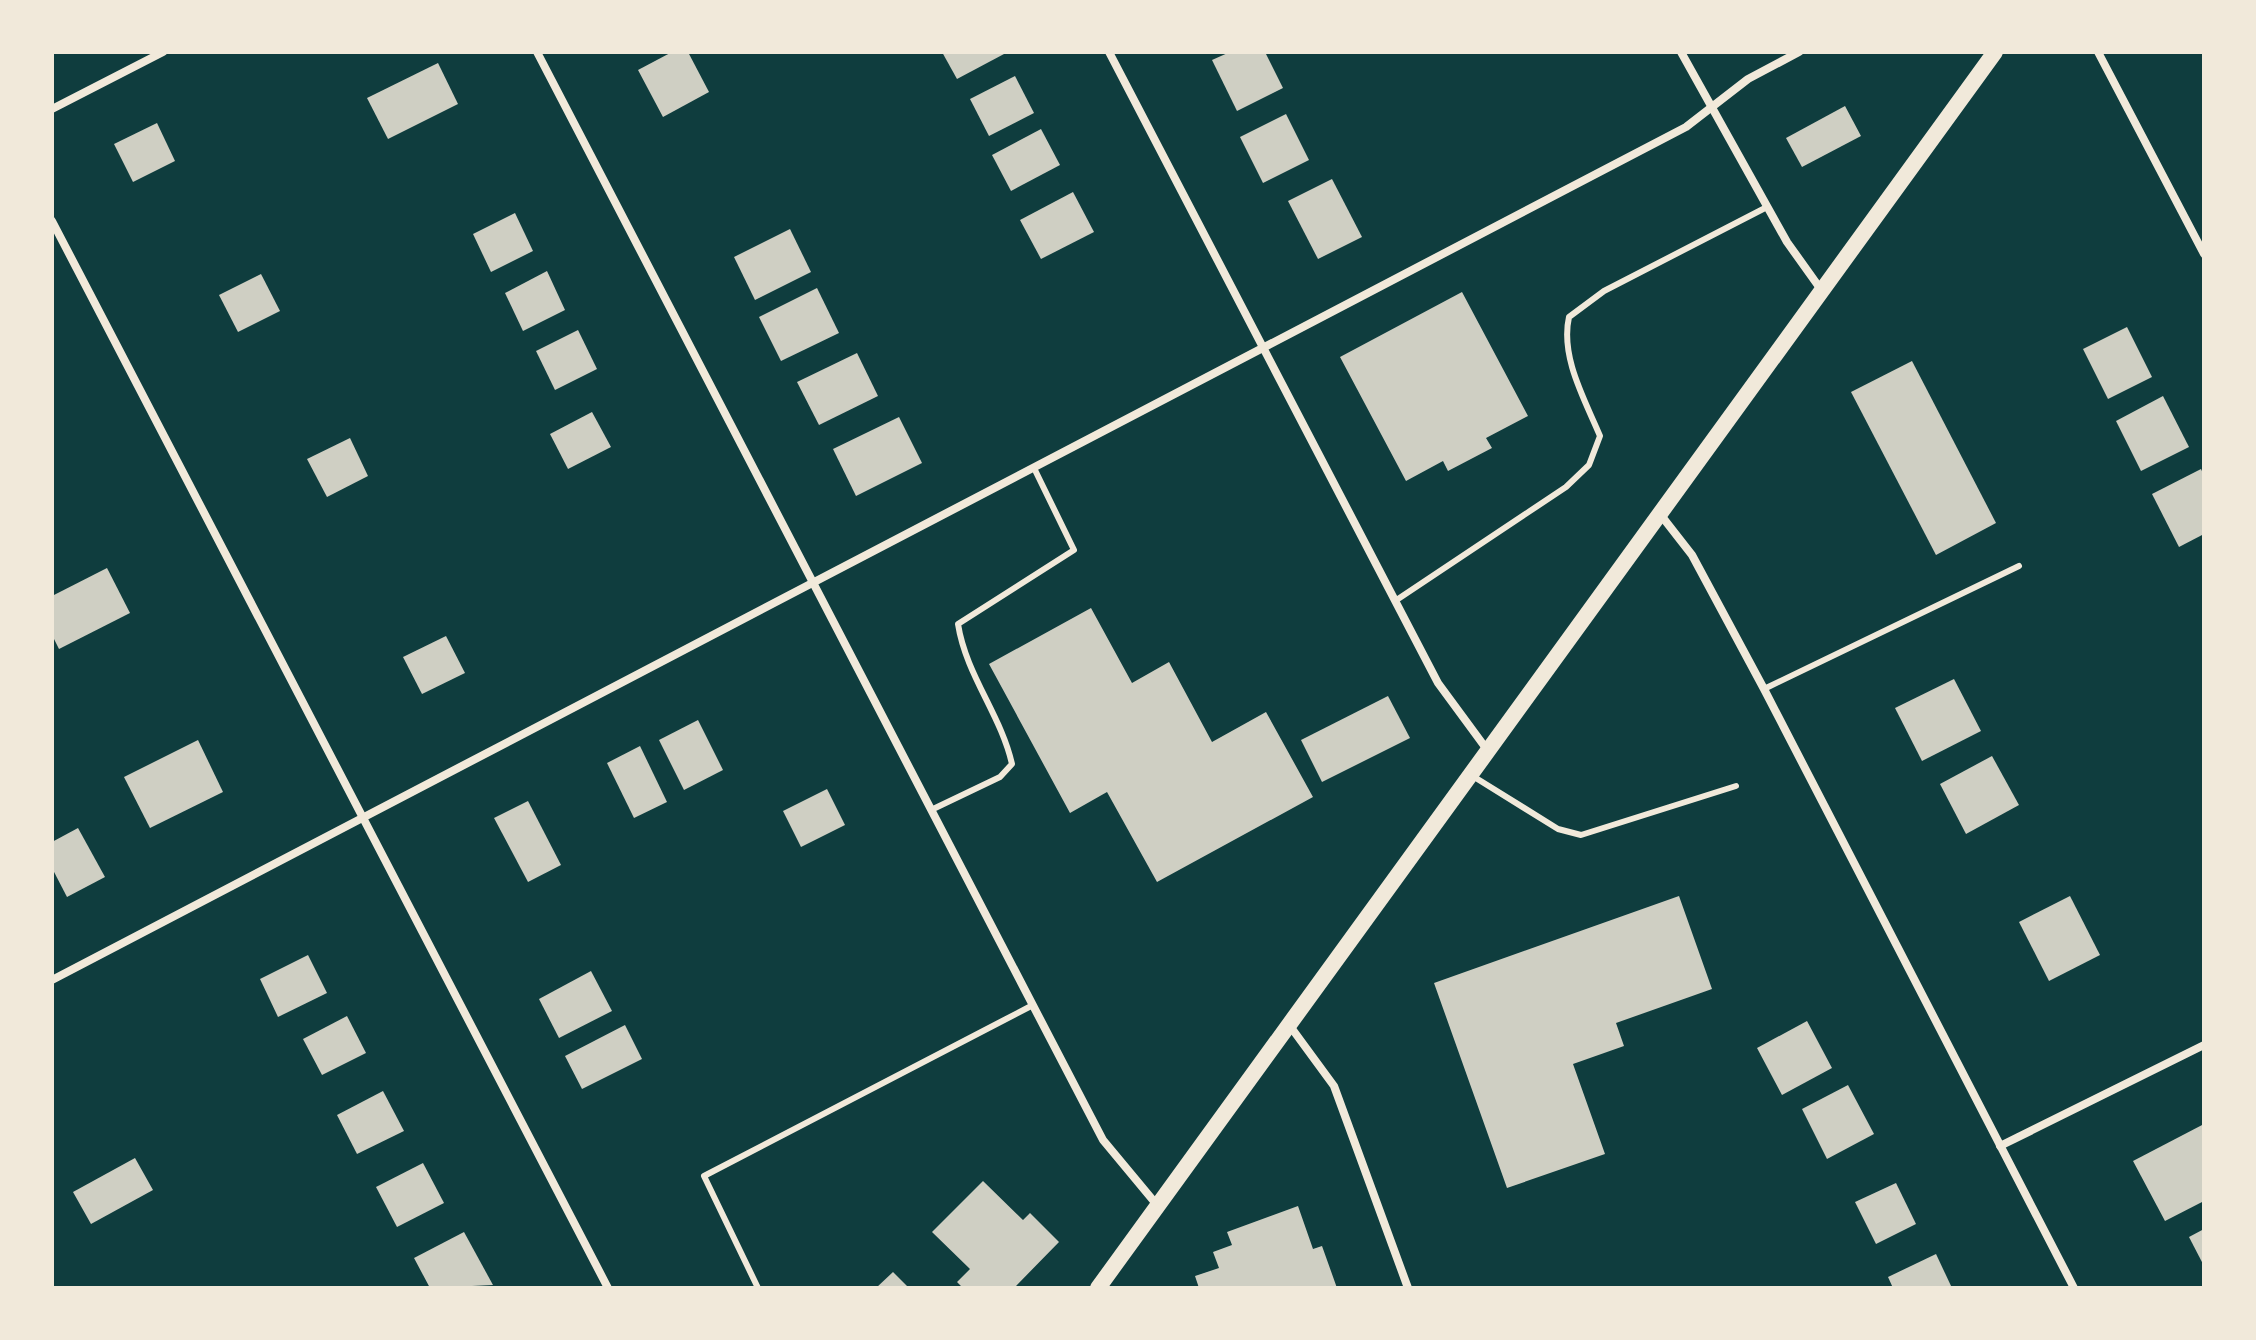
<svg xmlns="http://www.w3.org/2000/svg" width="2256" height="1340" font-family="'Crimson Pro',serif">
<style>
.building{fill:#cfcfc3}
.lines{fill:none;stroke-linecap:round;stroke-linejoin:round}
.service{stroke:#f1e9da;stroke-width:6}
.minor{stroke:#f1e9da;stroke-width:8}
.secondary{stroke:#f1e9da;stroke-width:16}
</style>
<rect width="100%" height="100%" fill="#0f3d3e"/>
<g class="building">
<path d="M672,52H688L709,92L663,117L638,70Z"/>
<path d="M942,52H1003L1004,54L957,79Z"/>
<path d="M1230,52H1265L1283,88L1237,111L1212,60Z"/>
<path d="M438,63L458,104L388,139L367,98Z"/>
<path d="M1015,76L1034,113L989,136L970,99Z"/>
<path d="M1845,106L1861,136L1802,167L1786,138Z"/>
<path d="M1286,114L1309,160L1263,183L1240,137Z"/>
<path d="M157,123L175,161L133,182L114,144Z"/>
<path d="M1041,129L1060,165L1011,191L992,155Z"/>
<path d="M1332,179L1362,237L1318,259L1288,201Z"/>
<path d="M1073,192L1094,232L1041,259L1020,220Z"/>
<path d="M515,213L533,251L491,272L473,234Z"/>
<path d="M790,229L811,272L755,300L734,257Z"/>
<path d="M547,271L565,310L523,331L505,293Z"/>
<path d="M261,274L280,311L238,332L219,295Z"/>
<path d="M817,288L839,333L781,361L759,317Z"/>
<path d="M1462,292L1528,416L1486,438L1492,448L1448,471L1443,461L1406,481L1340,357Z"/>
<path d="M2127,327L2152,377L2108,399L2083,349Z"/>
<path d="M578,330L597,369L555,390L536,351Z"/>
<path d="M857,353L878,396L819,425L797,382Z"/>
<path d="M1912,361L1996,523L1936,555L1851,392Z"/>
<path d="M2163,396L2189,447L2141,471L2116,421Z"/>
<path d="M592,412L611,447L568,469L550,434Z"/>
<path d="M899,417L922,463L856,496L833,449Z"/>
<path d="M350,438L368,476L327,497L307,459Z"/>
<path d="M2201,469L2204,476V534L2179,547L2152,494Z"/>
<path d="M107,568L130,613L59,649L52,635V596Z"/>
<path d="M1091,608L1132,683L1169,662L1212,742L1266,712L1313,797L1157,882L1107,792L1070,813L989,664Z"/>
<path d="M446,636L465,673L422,694L403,657Z"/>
<path d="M1954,679L1981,731L1922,761L1895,708Z"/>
<path d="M1388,696L1410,738L1322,782L1301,740Z"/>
<path d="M698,720L723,770L684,790L659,740Z"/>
<path d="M198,740L223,792L150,828L124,777Z"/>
<path d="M640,746L667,802L634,818L607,763Z"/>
<path d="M1992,756L2019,805L1966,834L1940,784Z"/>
<path d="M827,789L845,825L801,847L783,811Z"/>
<path d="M528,801L561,865L528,882L494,818Z"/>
<path d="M78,828L105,877L67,897L52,868V842Z"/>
<path d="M1679,896L1712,989L1616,1023L1624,1046L1573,1064L1605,1154L1507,1188L1434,983Z"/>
<path d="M2070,896L2100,955L2049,981L2019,922Z"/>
<path d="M308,955L327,993L278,1017L260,979Z"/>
<path d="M591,971L612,1011L559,1038L539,999Z"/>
<path d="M347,1016L366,1053L322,1075L303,1039Z"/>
<path d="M1807,1021L1832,1068L1782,1095L1757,1048Z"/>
<path d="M625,1025L642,1059L582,1089L565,1056Z"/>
<path d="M1848,1085L1874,1134L1827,1159L1802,1109Z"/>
<path d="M383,1091L404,1131L357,1154L337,1115Z"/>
<path d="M2204,1124V1201L2165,1221L2133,1161Z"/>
<path d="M135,1158L153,1190L91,1224L73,1192Z"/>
<path d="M423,1163L444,1203L397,1227L376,1187Z"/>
<path d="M983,1181L1023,1220L1030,1213L1059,1242L1014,1288H963L957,1282L970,1269L932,1232Z"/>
<path d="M1896,1183L1916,1224L1876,1244L1855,1202Z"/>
<path d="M1298,1206L1313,1249L1322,1246L1337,1288H1199L1195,1276L1219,1268L1213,1252L1232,1245L1227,1232Z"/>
<path d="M2204,1229V1266L2189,1237Z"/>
<path d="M464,1232L493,1285L430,1288L414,1258Z"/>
<path d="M1936,1254L1952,1288H1893L1888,1277Z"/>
<path d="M893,1272L909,1288H876Z"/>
</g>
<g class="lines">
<g class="service">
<path d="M1395,601L1566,487L1589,465L1600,436C1585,400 1560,357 1569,317L1604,291L1767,207"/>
<path d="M1764,689L2019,566"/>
<path d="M1471,775L1558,829L1581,835L1736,786"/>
<path d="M931,810L1000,777L1012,764C1001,715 966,675 958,624L1074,550L1034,468"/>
<path d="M758,1288L704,1176L1033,1005"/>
</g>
<g class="minor">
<path d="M537,52L1103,1140L1157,1205"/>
<path d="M1109,52L1438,683L1488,751"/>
<path d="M1681,52L1787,242L1822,291"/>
<path d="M2098,52L2204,254"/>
<path d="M52,109L163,52"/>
<path d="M52,221L608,1288"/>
<path d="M1660,514L1692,555L1764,689L2074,1288"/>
<path d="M52,980L1686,127L1748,79L1799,52"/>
<path d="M1290,1026L1334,1086L1408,1288"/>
<path d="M2000,1146L2204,1045"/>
</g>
<path class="secondary" d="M1098,1288L1995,52"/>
</g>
<rect width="2256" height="1340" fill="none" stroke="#f1e9da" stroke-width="108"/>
</svg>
